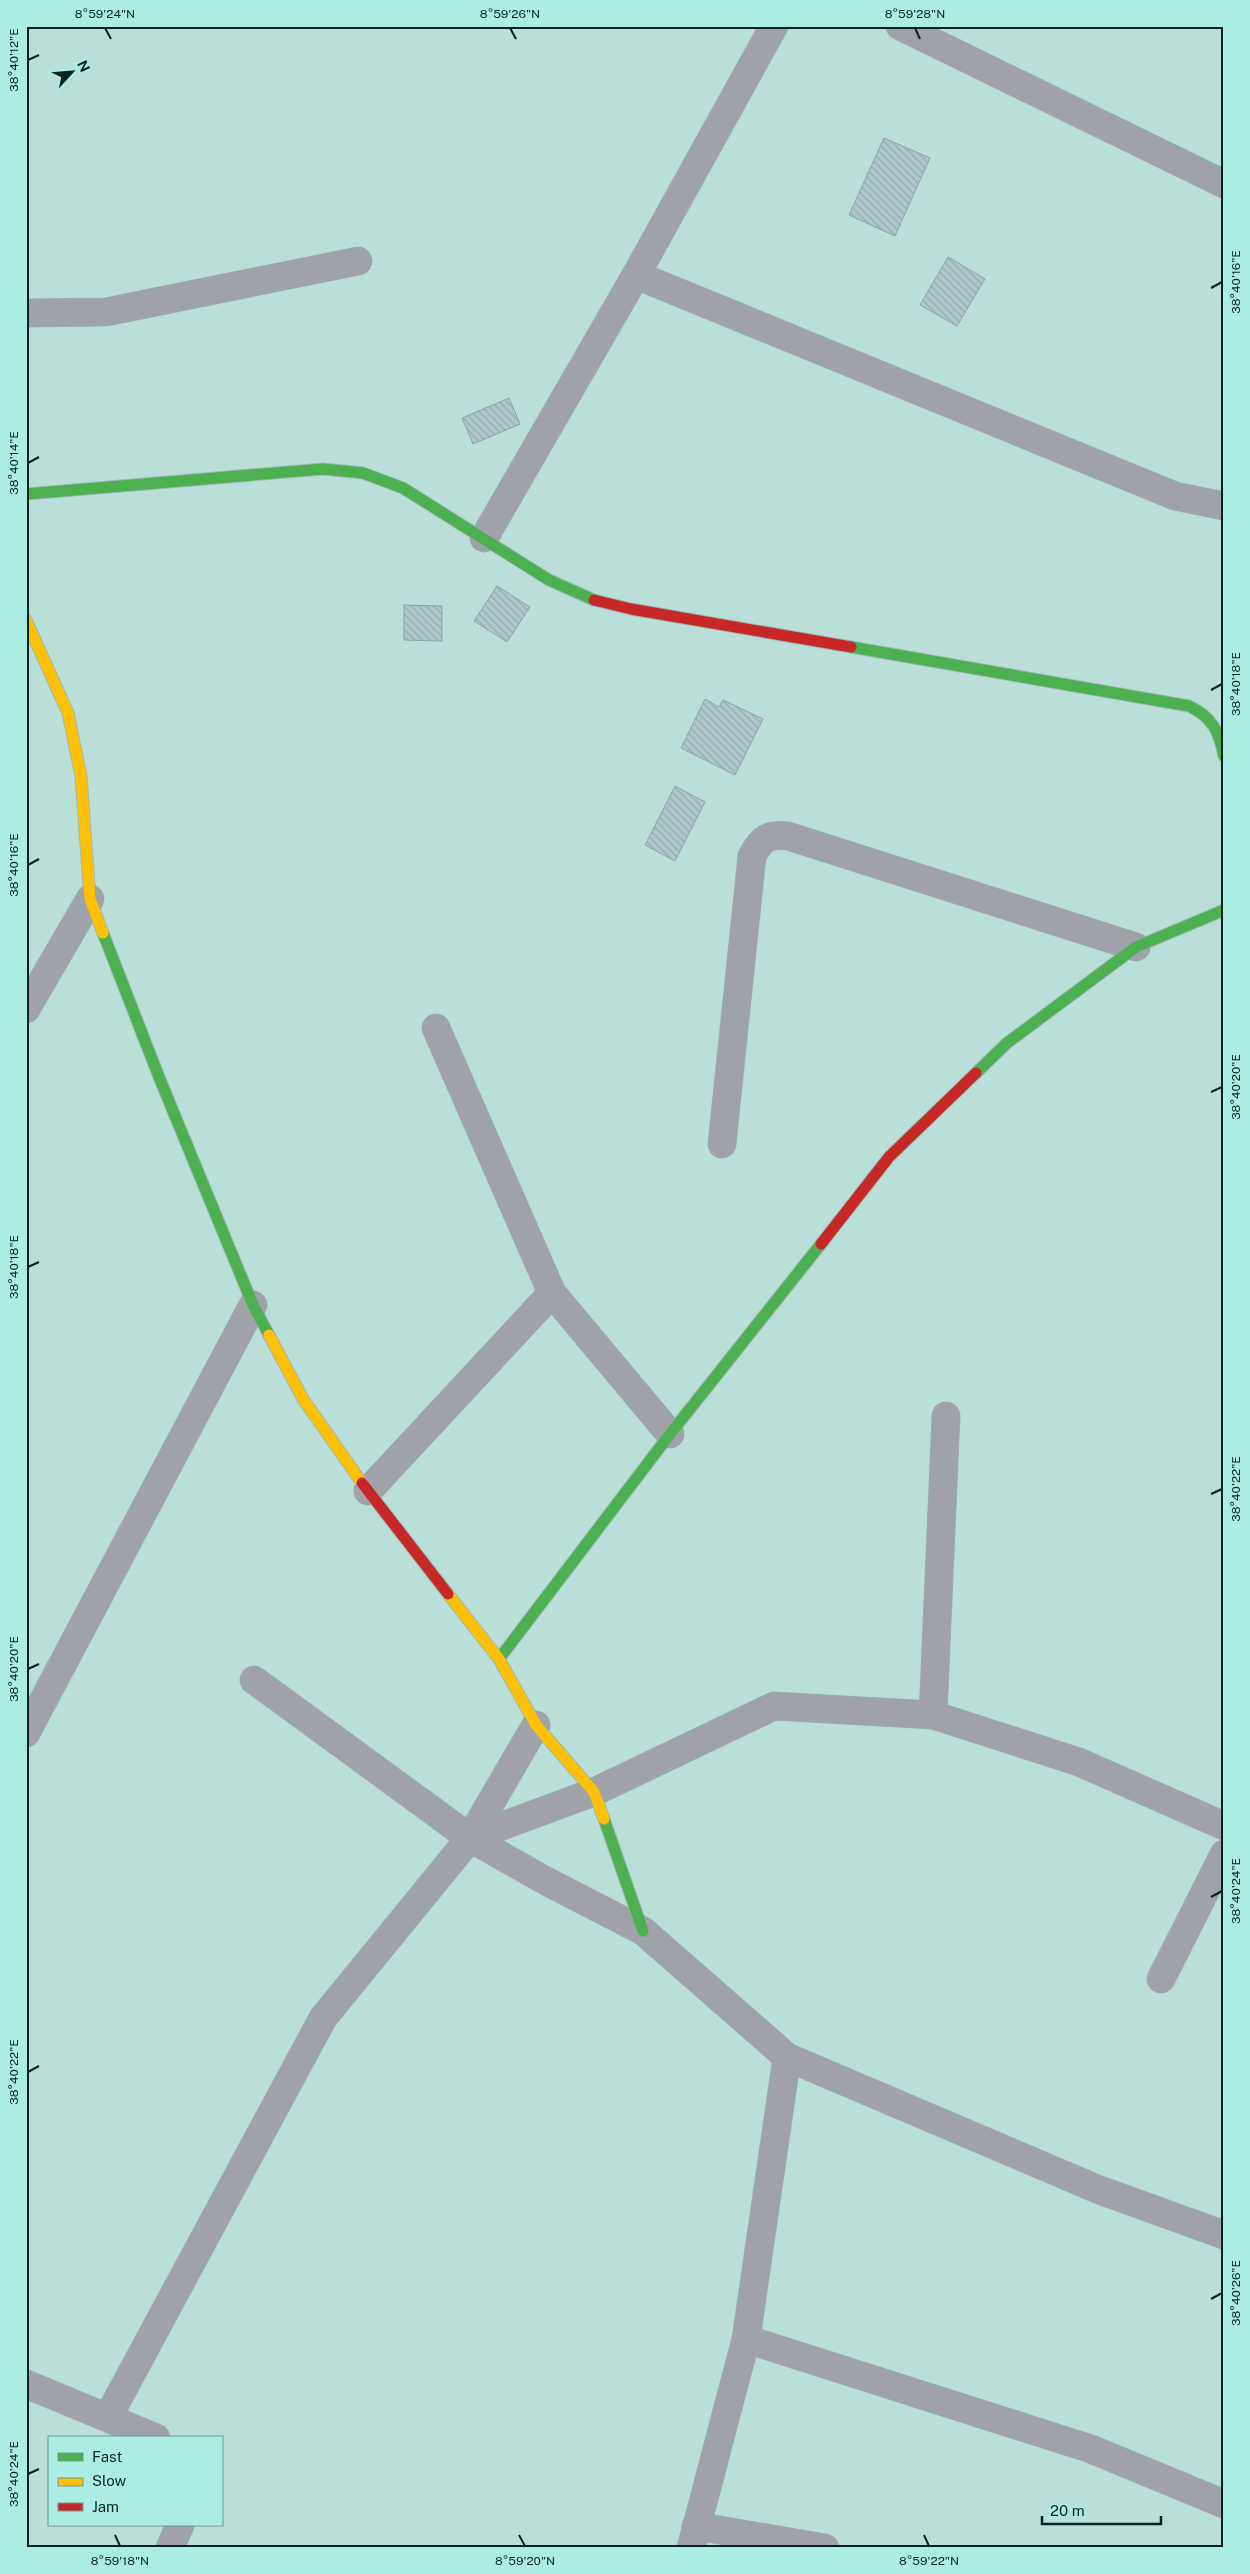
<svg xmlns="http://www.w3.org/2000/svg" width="1250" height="2574" font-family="'Public Sans',sans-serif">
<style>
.building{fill:url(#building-back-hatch);stroke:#8ca4a7}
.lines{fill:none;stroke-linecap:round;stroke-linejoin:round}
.street-casing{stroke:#9cbab5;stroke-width:29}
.fast-casing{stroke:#9cbab5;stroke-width:13}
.slow-casing{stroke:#9cbab5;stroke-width:13}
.jam-casing{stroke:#9cbab5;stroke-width:13}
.street{stroke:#9fa2a8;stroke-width:28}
.fast{stroke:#4caf50;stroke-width:11}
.slow{stroke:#ffc107;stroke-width:11}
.jam{stroke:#c62828;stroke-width:11}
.ticks{fill:none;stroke:#08231f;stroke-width:2}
.neatline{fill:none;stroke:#08231f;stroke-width:2}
.ticks-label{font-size:12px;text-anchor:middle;fill:#08231f}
</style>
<defs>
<pattern id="building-back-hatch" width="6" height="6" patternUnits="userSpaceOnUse" patternTransform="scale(1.25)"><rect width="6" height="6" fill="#aec7cb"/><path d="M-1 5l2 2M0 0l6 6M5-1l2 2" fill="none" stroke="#94abae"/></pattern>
</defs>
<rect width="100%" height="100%" fill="#baded8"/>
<g class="building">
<path d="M884,138L930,158L895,236L849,215Z"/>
<path d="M948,257L985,279L957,326L920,305Z"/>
<path d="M509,398L520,424L473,444L462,418Z"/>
<path d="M497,586L530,607L507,642L474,621Z"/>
<path d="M404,605L442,606V641L404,640Z"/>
<path d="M705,699L719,707L723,700L763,719L735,775L681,748Z"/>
<path d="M675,786L705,802L675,861L645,845Z"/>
</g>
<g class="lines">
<defs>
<g id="street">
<path d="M900,26L1224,184"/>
<path d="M636,275L1175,496L1224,506"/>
<path d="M26,313L106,312L358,261"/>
<path d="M484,538L636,275L774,26"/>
<path d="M26,1009L90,899"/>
<path d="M436,1028L552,1293L670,1434"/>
<path d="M722,1144L752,856C762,838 768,834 788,836L1136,947"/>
<path d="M368,1491L552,1293"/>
<path d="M254,1680L470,1838L546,1881L643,1931L787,2057L1097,2189L1224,2235"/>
<path d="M933,1715L946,1416"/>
<path d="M26,1733L253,1305"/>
<path d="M470,1838L594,1792L774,1706L933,1715L1079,1762L1224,1826"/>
<path d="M1161,1979L1224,1854"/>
<path d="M746,2339L1091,2449L1224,2504"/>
<path d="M26,2384L156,2438"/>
<path d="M108,2417L323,2018L470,1838L536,1725"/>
<path d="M696,2526L825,2548"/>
<path d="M170,2548L180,2525"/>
<path d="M691,2548L746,2339L787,2057"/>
</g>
<g id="fast">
<path d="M26,494L323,469L363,473L403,488L549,580L594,600"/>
<path d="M851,647L1189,706C1212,717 1219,731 1224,756"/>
<path d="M103,933L159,1077L253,1305L269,1335"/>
<path d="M976,1073L1007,1043L1136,947L1224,910"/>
<path d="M499,1659L670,1434L821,1244"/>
<path d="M604,1819L643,1931"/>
</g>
<g id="slow">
<path d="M26,620L68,713L81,776L90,899L103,933"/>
<path d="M269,1335L303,1399L362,1483"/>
<path d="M448,1594L499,1659L536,1725L594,1792L604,1819"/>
</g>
<g id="jam">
<path d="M594,600L631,609L851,647"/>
<path d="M821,1244L889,1157L976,1073"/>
<path d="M362,1483L448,1594"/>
</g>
</defs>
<use href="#street" class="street-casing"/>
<use href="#fast" class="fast-casing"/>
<use href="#slow" class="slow-casing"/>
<use href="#jam" class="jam-casing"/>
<use href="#street" class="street"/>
<use href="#fast" class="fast"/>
<use href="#slow" class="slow"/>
<use href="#jam" class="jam"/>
</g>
<path class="ticks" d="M105,28L111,39M510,28L516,39M915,28L920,39M28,60L39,55M1211,288L1222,282M28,463L39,457M1211,690L1222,684M28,865L39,859M1211,1092L1222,1087M28,1267L39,1262M1211,1494L1222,1489M28,1669L39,1664M1211,1897L1222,1891M28,2072L39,2066M1211,2299L1222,2293M28,2474L39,2469M115,2535L120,2546M519,2535L525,2546M924,2535L929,2546"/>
<rect width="1250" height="2574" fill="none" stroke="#abede2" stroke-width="55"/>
<rect x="48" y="2436" width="175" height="90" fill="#abede2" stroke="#6a9c94"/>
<rect x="58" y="2453" width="25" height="8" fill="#4caf50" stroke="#6a9c94"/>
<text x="92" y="2462" font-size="15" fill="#08231f">Fast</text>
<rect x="58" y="2478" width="25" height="8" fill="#ffc107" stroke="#6a9c94"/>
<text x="92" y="2486" font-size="15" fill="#08231f">Slow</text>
<rect x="58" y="2503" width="25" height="8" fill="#c62828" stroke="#6a9c94"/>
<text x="92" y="2512" font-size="15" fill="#08231f">Jam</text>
<g transform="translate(72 72) rotate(64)" stroke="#abede2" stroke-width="4" paint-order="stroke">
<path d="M0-4L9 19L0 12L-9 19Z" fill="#08231f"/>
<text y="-8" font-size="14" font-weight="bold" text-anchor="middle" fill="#08231f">N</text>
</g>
<path d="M1042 2516v8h119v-8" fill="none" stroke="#08231f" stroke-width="2.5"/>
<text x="1050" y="2516" font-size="15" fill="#08231f" stroke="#abede2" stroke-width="4" paint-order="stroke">20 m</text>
<rect x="28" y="28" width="1194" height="2518" class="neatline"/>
<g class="ticks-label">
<text x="105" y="18">8°59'24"N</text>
<text x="510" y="18">8°59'26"N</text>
<text x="915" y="18">8°59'28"N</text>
<text transform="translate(14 60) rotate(-90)" y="4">38°40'12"E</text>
<text transform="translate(1236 282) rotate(-90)" y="4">38°40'16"E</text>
<text transform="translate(14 463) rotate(-90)" y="4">38°40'14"E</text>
<text transform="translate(1236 684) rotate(-90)" y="4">38°40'18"E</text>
<text transform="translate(14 865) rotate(-90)" y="4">38°40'16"E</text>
<text transform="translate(1236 1087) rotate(-90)" y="4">38°40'20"E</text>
<text transform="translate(14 1267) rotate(-90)" y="4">38°40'18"E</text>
<text transform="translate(1236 1489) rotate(-90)" y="4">38°40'22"E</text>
<text transform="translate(14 1669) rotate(-90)" y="4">38°40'20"E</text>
<text transform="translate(1236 1891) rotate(-90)" y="4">38°40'24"E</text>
<text transform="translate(14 2072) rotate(-90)" y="4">38°40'22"E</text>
<text transform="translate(1236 2293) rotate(-90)" y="4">38°40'26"E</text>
<text transform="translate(14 2474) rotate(-90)" y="4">38°40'24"E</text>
<text x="120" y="2565">8°59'18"N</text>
<text x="525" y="2565">8°59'20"N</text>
<text x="929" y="2565">8°59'22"N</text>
</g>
</svg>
